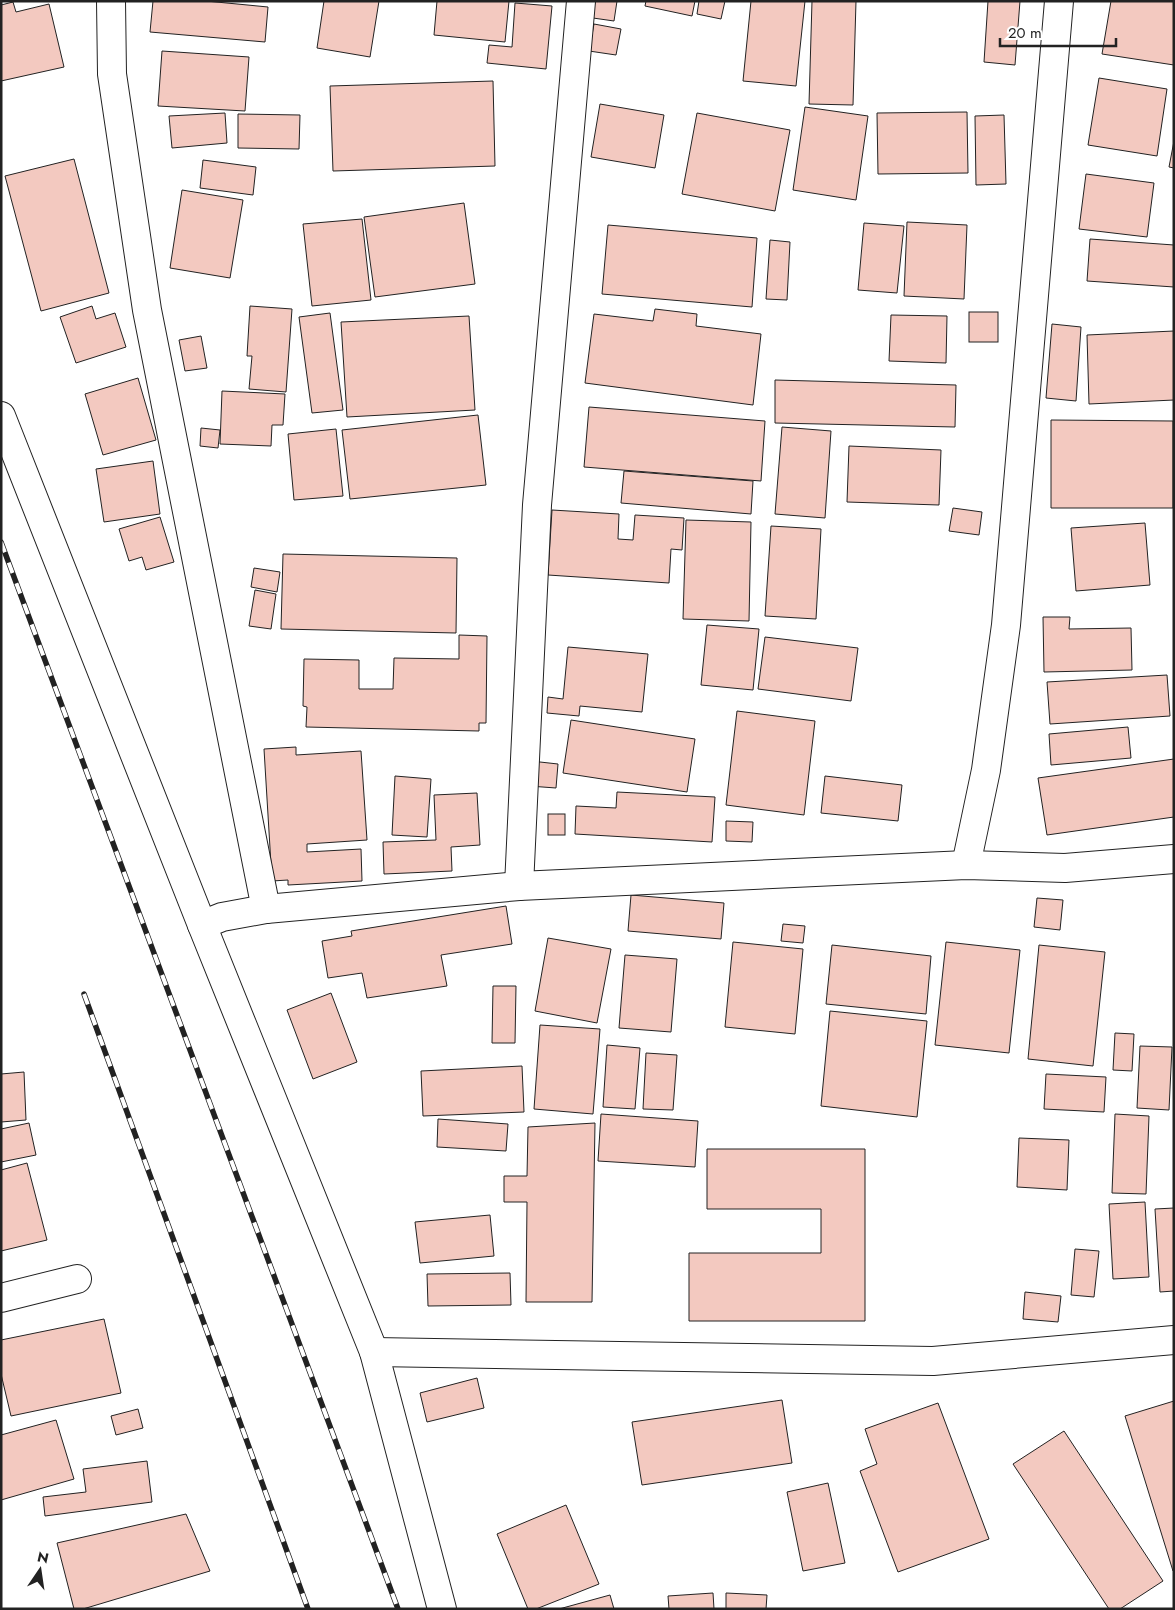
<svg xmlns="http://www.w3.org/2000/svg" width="1175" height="1610" font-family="Jost,sans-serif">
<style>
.building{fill:#f3c9c0;stroke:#222}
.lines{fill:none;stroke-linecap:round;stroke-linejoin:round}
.street-casing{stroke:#222;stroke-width:30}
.street{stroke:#fff;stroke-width:28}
.rail-casing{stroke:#222;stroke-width:5.5}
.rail{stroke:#fff;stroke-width:4;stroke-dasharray:11;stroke-linecap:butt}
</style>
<rect width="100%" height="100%" fill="#fff"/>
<g class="building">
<path d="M153,1H206L268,7L265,42L150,32Z"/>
<path d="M324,1H379L370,57L317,48Z"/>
<path d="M437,1H509L505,42L434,35Z"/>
<path d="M595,1H617L614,21L593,18Z"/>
<path d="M646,1H695L692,16L645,6Z"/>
<path d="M699,1H725L721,19L697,14Z"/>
<path d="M751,1H805L796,86L743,81Z"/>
<path d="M812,1H856L853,105L809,104Z"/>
<path d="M988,1H1020L1015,65L984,62Z"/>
<path d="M1111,1H1174V65L1102,54Z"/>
<path d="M13,2L16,12L49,4L64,67L1,81V5Z"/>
<path d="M515,3L552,6L546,69L487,63L489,45L512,47Z"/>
<path d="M594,24L621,29L616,55L589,51Z"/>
<path d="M162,51L249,57L245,111L158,106Z"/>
<path d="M1099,78L1167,89L1157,156L1088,145Z"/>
<path d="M493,81L495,166L333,171L330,86Z"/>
<path d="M600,104L664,115L655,168L591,157Z"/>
<path d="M805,107L868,116L856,200L793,190Z"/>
<path d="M967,112L968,173L878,174L877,113Z"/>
<path d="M225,113L227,143L172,148L169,116Z"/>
<path d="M697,113L790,130L775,211L682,194Z"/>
<path d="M238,114L300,115L299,149L238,148Z"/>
<path d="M1004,115L1006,184L976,185L975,116Z"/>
<path d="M1174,141V168L1169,167Z"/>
<path d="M74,159L109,293L41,311L5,176Z"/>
<path d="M203,160L256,167L253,195L200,188Z"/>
<path d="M1086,174L1154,183L1147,237L1079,229Z"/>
<path d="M182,190L243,200L230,278L170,268Z"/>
<path d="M464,203L475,284L375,297L364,217Z"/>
<path d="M362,219L371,300L312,306L303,224Z"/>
<path d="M907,222L967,225L964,299L904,296Z"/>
<path d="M864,223L904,226L897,293L858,290Z"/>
<path d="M608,225L757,238L752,307L602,294Z"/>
<path d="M1090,239L1174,245V287L1087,281Z"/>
<path d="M770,240L790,242L787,300L766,299Z"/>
<path d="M92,306L96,319L115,313L126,347L76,363L60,317Z"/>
<path d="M250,306L292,309L286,392L249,389L252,356H247Z"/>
<path d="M655,309L697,314L696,326L761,334L753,405L585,383L594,314L653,321Z"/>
<rect x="969" y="312" width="29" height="30"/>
<path d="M330,313L343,410L312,413L299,317Z"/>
<path d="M891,315L947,316L946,363L889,361Z"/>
<path d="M469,316L475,410L347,417L341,322Z"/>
<path d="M1052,324L1081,327L1076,401L1046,398Z"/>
<path d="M1174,331V400L1089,404L1087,335Z"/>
<path d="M201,336L207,368L185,371L179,340Z"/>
<path d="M138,378L156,440L103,455L85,394Z"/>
<path d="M775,380L956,385L955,427L775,423Z"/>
<path d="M222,391L285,394L283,425H272L271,446L220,444Z"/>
<path d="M589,407L765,421L761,481L584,467Z"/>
<path d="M478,415L486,485L350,499L342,430Z"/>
<path d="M1051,420L1173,421V508H1051Z"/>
<path d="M782,427L831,431L825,518L775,514Z"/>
<path d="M201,428L220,430L218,448L200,446Z"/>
<path d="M336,429L343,496L294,500L288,434Z"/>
<path d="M849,446L941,450L939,505L847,502Z"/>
<path d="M153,461L160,514L104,522L96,469Z"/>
<path d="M624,471L753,481L751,514L621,503Z"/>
<path d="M953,508L982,512L979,535L949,531Z"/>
<path d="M552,510L619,514L618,539L633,540L635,515L684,518L682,550L671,549L669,583L548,575Z"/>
<path d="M160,517L174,562L146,570L142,557L129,561L119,529Z"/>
<path d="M686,520L751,522L749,621L683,619Z"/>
<path d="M1145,523L1150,585L1076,591L1071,528Z"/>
<path d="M771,526L821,529L816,619L765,616Z"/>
<path d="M283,554L457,558L456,633L281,629Z"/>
<path d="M254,568L280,572L277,592L251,587Z"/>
<path d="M255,590L276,594L271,629L249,626Z"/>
<path d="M1043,617H1070L1069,629L1131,628L1132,670L1044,672Z"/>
<path d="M707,625L759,629L753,690L701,685Z"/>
<path d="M459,635L487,636L486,723H479V731L306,727L307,707L303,706L304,659L359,660V689H393L394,658L459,659Z"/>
<path d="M765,637L858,648L851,701L758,689Z"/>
<path d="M568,647L648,654L642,712L580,706L579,716L547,713L548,697L563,699Z"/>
<path d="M1167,675L1170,716L1050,724L1047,682Z"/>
<path d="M737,711L815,721L804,815L726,805Z"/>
<path d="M571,720L695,739L687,792L563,773Z"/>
<path d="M1128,727L1131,758L1051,765L1049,734Z"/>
<path d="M296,747V755L361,751L367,840L307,844V852L361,849L362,881L288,885V880L272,881L264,749Z"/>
<path d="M1174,759V817L1047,835L1038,778Z"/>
<path d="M531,761L558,764L556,788L529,786Z"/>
<path d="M395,776L431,779L427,837L392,835Z"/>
<path d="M825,776L902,785L898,821L821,813Z"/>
<path d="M617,792L715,797L712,842L575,834L576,806L616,808Z"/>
<path d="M477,793L480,845L451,847L452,871L384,874L383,842L436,840L434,795Z"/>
<rect x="548" y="814" width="17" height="21"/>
<path d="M726,821L753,822L752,842L726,841Z"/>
<path d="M631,895L724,903L721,939L628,931Z"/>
<path d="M1037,898L1063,900L1060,930L1034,927Z"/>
<path d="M506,906L512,944L441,955L447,986L367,998L362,973L328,978L322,941L352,936L351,931Z"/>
<path d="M783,924L805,926L803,943L781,941Z"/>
<path d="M548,938L611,949L597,1023L535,1011Z"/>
<path d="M733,942L803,949L795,1034L725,1027Z"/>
<path d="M946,942L1020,950L1009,1053L935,1045Z"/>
<path d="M832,945L931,956L926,1014L826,1004Z"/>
<path d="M1039,945L1105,952L1093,1066L1028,1059Z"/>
<path d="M625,955L677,959L671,1032L619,1028Z"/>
<path d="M493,986H516L515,1043H492Z"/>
<path d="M331,993L357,1062L313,1079L287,1010Z"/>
<path d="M830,1011L927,1021L917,1117L821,1106Z"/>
<path d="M540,1025L600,1029L593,1114L534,1109Z"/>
<path d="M1115,1033L1134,1034L1132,1071L1113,1070Z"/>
<path d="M607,1045L640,1048L635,1109L603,1107Z"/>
<path d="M1140,1046L1172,1047L1169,1110L1137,1108Z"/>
<path d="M646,1053L677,1055L673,1110L643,1109Z"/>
<path d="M522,1066L524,1112L423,1116L421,1071Z"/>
<path d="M24,1072L26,1120L1,1122V1074Z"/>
<path d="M1046,1074L1106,1077L1104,1112L1044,1109Z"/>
<path d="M601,1114L698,1121L695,1167L598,1161Z"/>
<path d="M1115,1114L1149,1116L1146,1194L1112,1193Z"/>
<path d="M438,1119L508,1124L506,1151L437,1147Z"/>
<path d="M29,1123L36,1155L1,1162V1129Z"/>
<path d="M595,1123L592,1302H526L527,1202H504V1176H527L528,1127Z"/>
<path d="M1019,1138L1069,1140L1067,1190L1017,1187Z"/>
<path d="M707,1149H865V1321H689V1253H821V1209H707Z"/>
<path d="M27,1163L47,1240L1,1251V1170Z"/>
<path d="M1145,1202L1149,1277L1113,1279L1109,1204Z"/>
<path d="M1174,1208V1291L1160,1292L1155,1209Z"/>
<path d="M490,1215L494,1256L420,1263L415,1222Z"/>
<path d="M1075,1249L1099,1251L1094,1297L1071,1295Z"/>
<path d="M510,1273L511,1305L428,1306L427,1274Z"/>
<path d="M1025,1292L1061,1296L1058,1322L1023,1319Z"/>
<path d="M104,1319L121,1393L11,1416L1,1374V1340Z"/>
<path d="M477,1378L484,1408L427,1422L420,1393Z"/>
<path d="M782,1400L792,1463L642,1485L632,1422Z"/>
<path d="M1174,1401V1571H1173L1125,1416Z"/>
<path d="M938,1403L989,1539L898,1572L860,1471L877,1464L865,1429Z"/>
<path d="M138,1409L143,1428L116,1435L111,1416Z"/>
<path d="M56,1420L74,1479L1,1500V1435Z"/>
<path d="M1064,1431L1163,1581L1120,1609H1109L1013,1464Z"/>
<path d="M147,1461L152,1502L45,1516L43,1497L86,1492L83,1469Z"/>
<path d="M828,1483L845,1563L803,1571L787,1492Z"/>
<path d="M566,1505L599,1584L536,1609H528L497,1534Z"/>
<path d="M186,1514L210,1571L83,1609H74L57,1543Z"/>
<path d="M713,1593L714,1609H669L668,1596Z"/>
<path d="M726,1593L767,1595L766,1609H726Z"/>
<path d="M610,1595L614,1609H559Z"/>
</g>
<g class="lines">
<defs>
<g id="street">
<path d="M111,1L112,74L147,310L266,909"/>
<path d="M1,416L202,925L374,1352L442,1609"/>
<path d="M966,865L986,770L1006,625L1059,1"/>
<path d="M519,886L537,505L581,1"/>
<path d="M202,925L222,917L266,909L519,886L966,865L1065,868L1174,859"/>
<path d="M1,1298L77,1279"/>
<path d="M374,1352L933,1361L1174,1340"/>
</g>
</defs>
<use href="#street" class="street-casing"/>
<use href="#street" class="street"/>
<defs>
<g id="rail">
<path d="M1,542L398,1609"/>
<path d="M84,994L308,1609"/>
</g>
</defs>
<use href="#rail" class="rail-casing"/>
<use href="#rail" class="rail"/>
</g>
<rect width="1175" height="1610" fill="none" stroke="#222222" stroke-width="5"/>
<g transform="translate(40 1570) rotate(13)" stroke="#ffffff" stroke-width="4" paint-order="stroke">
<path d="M0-4L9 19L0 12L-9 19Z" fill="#222222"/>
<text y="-8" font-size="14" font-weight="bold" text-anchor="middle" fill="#222222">N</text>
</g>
<path d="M1000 38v8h116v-8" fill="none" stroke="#222222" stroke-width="2.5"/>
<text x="1008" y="38" font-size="15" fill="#222222" stroke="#ffffff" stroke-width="4" paint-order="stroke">20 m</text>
</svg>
